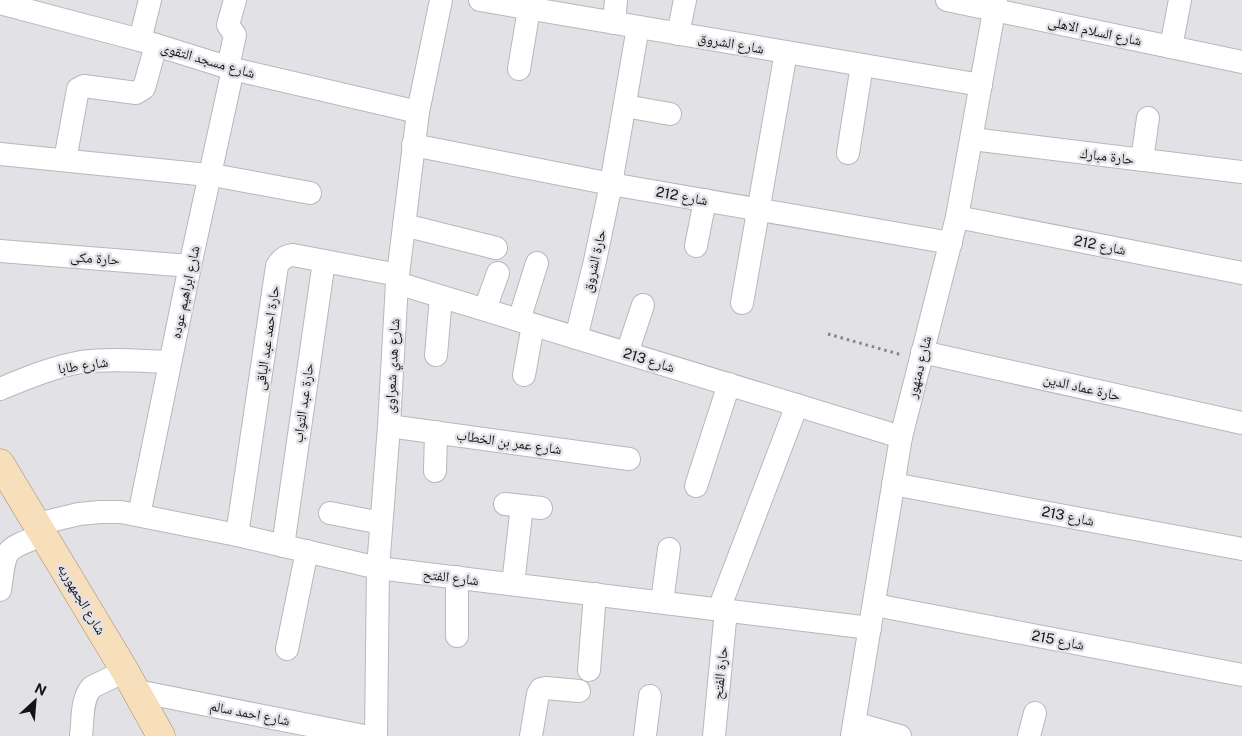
<svg xmlns="http://www.w3.org/2000/svg" width="1242" height="736" font-family="'Public Sans','Noto Naskh Arabic',sans-serif">
<style>
.lines{fill:none;stroke-linecap:round;stroke-linejoin:round}
.minor-casing{stroke:#b7b8bc;stroke-width:24}
.major-casing{stroke:#a68a64;stroke-width:29}
.path{stroke:#858588;stroke-width:3;stroke-dasharray:2.5 4;stroke-linecap:butt}
.minor{stroke:#fff;stroke-width:22}
.major{stroke:#f8dfbc;stroke-width:28}
.labels{text-anchor:middle;dominant-baseline:central;stroke-width:5;stroke-linejoin:round;paint-order:stroke}
.street-label{font-size:14px;fill:#141415;stroke:#e1e1e6}
</style>
<rect width="100%" height="100%" fill="#e1e1e6"/>
<g class="lines">
<defs>
<g id="minor">
<path d="M480,0L981,85"/>
<path d="M947,0L1242,62"/>
<path d="M0,3L140,40L233,69L418,112"/>
<path d="M614,23L616,0"/>
<path d="M678,34L685,0"/>
<path d="M140,40L150,0"/>
<path d="M1171,47L1180,0"/>
<path d="M228,67L235,35L228,25L235,0"/>
<path d="M519,69L529,9"/>
<path d="M625,106L670,114"/>
<path d="M972,139L1242,172"/>
<path d="M413,145L611,184L951,243"/>
<path d="M848,153L862,65"/>
<path d="M0,154L218,176L310,193"/>
<path d="M65,160L78,89L84,86L136,93L144,88L156,45"/>
<path d="M1142,160L1148,118"/>
<path d="M957,217L1242,273"/>
<path d="M404,225L496,248"/>
<path d="M696,246L705,200"/>
<path d="M0,251L190,266"/>
<path d="M397,283L901,437"/>
<path d="M742,303L786,52"/>
<path d="M485,309L498,273"/>
<path d="M519,320L537,263"/>
<path d="M576,338L595,261L611,184L638,27"/>
<path d="M922,352L1242,423"/>
<path d="M627,353L643,305"/>
<path d="M436,355L441,297"/>
<path d="M524,375L533,325"/>
<path d="M0,389C27,378 53,367 81,362C110,358 141,361 170,362"/>
<path d="M389,426L629,459"/>
<path d="M435,471L436,432"/>
<path d="M893,484L1242,549"/>
<path d="M696,486L729,384"/>
<path d="M505,504L541,508"/>
<path d="M330,513L381,523"/>
<path d="M139,515L190,266L233,69"/>
<path d="M37,524L79,514L100,512H121L237,535L378,568L870,628"/>
<path d="M237,535L277,266C281,259 285,256 293,255L398,275"/>
<path d="M283,546L324,261"/>
<path d="M457,577V636"/>
<path d="M513,584L522,506"/>
<path d="M0,590C6,547 3,550 43,535"/>
<path d="M662,602L669,549"/>
<path d="M875,605L1242,675"/>
<path d="M719,609L797,405"/>
<path d="M287,649L307,551"/>
<path d="M589,670L595,594"/>
<path d="M137,691L364,736"/>
<path d="M854,723L900,736"/>
<path d="M81,736C83,721 81,698 92,687L125,671"/>
<path d="M376,736L378,568L389,426L397,283L418,112L441,0"/>
<path d="M531,736L538,694L541,689L546,688L579,691"/>
<path d="M645,736L650,696"/>
<path d="M714,736L726,610"/>
<path d="M852,736L901,437L957,217L996,0"/>
<path d="M1029,736L1035,713"/>
</g>
<path id="major" d="M0,463L125,671L161,736"/>
</defs>
<use href="#minor" class="minor-casing"/>
<use href="#major" class="major-casing"/>
<path class="path" d="M828,334L902,355"/>
<use href="#minor" class="minor"/>
<use href="#major" class="major"/>
</g>
<g class="labels">
<g class="street-label">
<text transform="translate(1095 31) rotate(12)">شارع السلام الاهلى</text>
<text transform="translate(731 43) rotate(10)">شارع الشروق</text>
<text transform="translate(208 60) rotate(16)">شارع مسجد التقوى</text>
<text transform="translate(1107 156) rotate(7)">حارة مبارك</text>
<text transform="translate(682 196) rotate(10)">شارع 212</text>
<text transform="translate(1100 245) rotate(11)">شارع 212</text>
<text transform="translate(95 258) rotate(4)">حارة مكى</text>
<text transform="translate(594 261) rotate(-77)">حارة الشروق</text>
<text transform="translate(185 292) rotate(-78)">شارع ابراهيم عوده</text>
<text transform="translate(267 338) rotate(-82)">حارة احمد عبد الباقى</text>
<text transform="translate(649 360) rotate(17)">شارع 213</text>
<text transform="translate(83 365) rotate(-8)">شارع طابا</text>
<text transform="translate(392 366) rotate(-87)">شارع هدي شعراوى</text>
<text transform="translate(919 367) rotate(-76)">شارع دمنهور</text>
<text transform="translate(1082 387) rotate(13)">حارة عماد الدين</text>
<text transform="translate(303 403) rotate(-82)">حارة عبد التواب</text>
<text transform="translate(509 442) rotate(8)">شارع عمر بن الخطاب</text>
<text transform="translate(1068 516) rotate(11)">شارع 213</text>
<text transform="translate(451 577) rotate(7)">شارع الفتح</text>
<text transform="translate(82 599) rotate(59)">شارع الجمهوريه</text>
<text transform="translate(1058 640) rotate(11)">شارع 215</text>
<text transform="translate(720 673) rotate(-84)">حارة الفتح</text>
<text transform="translate(250 713) rotate(11)">شارع احمد سالم</text>
</g>
</g>
<g transform="translate(35 701) rotate(26)" stroke="#e1e1e6" stroke-width="4" paint-order="stroke">
<path d="M0-4L9 19L0 12L-9 19Z" fill="#141415"/>
<text y="-8" font-size="14" font-weight="bold" text-anchor="middle" fill="#141415">N</text>
</g>
</svg>
